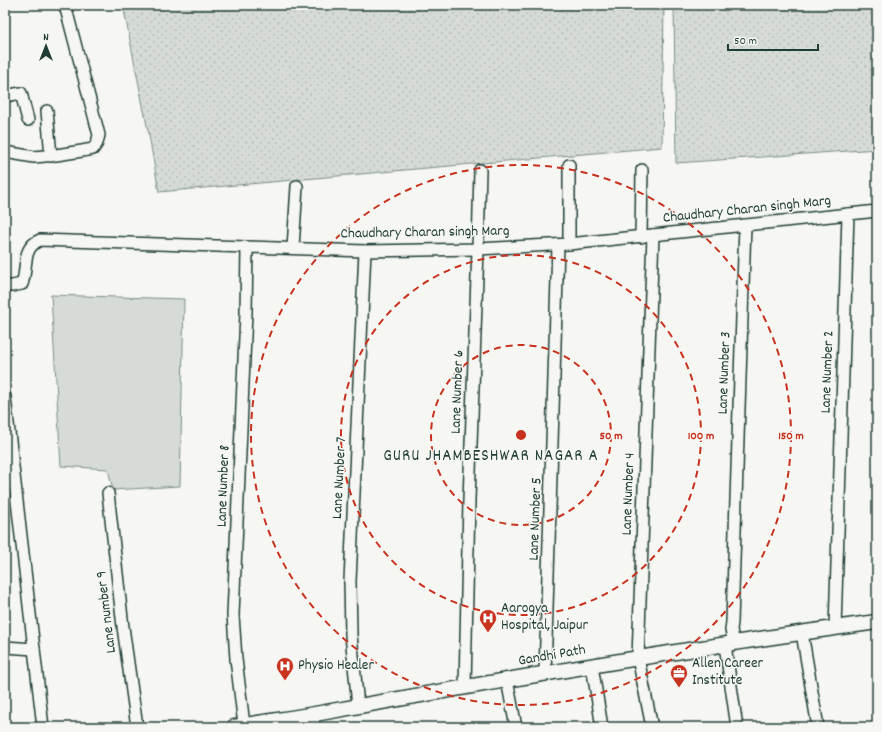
<svg xmlns="http://www.w3.org/2000/svg" width="882" height="732" font-family="Dekko,sans-serif">
<style>
.grass{fill:url(#grass-dots);stroke:#7a8c85}
.park{fill:#d6dbd6;stroke:#7a8c85}
.lines{fill:none;stroke-linecap:round;stroke-linejoin:round}
.minor-casing{stroke:#1f3d34;stroke-width:14}
.tertiary-casing{stroke:#1f3d34;stroke-width:17}
.minor{stroke:#f6f6f2;stroke-width:11}
.tertiary{stroke:#f6f6f2;stroke-width:14}
.ring{fill:none;stroke:#c8321e;stroke-width:2;stroke-dasharray:7 5}
.labels{text-anchor:middle;dominant-baseline:central;stroke-width:3;stroke-linejoin:round;paint-order:stroke}
.street-label{font-size:15px;fill:#1f3d34;stroke:#f6f6f2}
.poi-label{font-size:15px;fill:#1f3d34;stroke:#f6f6f2;text-anchor:start}
.quarter-label{font-size:17px;letter-spacing:1px;fill:#1f3d34;stroke:#f6f6f2}
.centre{fill:#c8321e;stroke:#f6f6f2;stroke-width:2}
.ring-label{font-size:12px;text-anchor:middle;font-weight:bold;fill:#c8321e;stroke:#f6f6f2;stroke-width:3;stroke-linejoin:round;paint-order:stroke}
</style>
<defs>
<pattern id="grass-dots" width="8" height="8" patternUnits="userSpaceOnUse"><rect width="8" height="8" fill="#d6dbd6"/><path d="M2 2h.1M6 6h.1" fill="none" stroke="#b7bdb8" stroke-width="1.8" stroke-linecap="round"/></pattern>
</defs>
<rect width="100%" height="100%" fill="#f6f6f2"/>
<filter id="ink" filterUnits="userSpaceOnUse"><feTurbulence type="fractalNoise" baseFrequency=".025" numOctaves="2"/><feDisplacementMap in="SourceGraphic" scale="8" xChannelSelector="R" yChannelSelector="G"/><feConvolveMatrix kernelMatrix="1 2 1 2 8 2 1 2 1" color-interpolation-filters="sRGB"/></filter>
<g filter="url(#ink)">
<g class="grass">
<path d="M123,5H664L662,147L159,192L150,141Z"/>
<path d="M674,5H877V149L676,163Z"/>
</g>
<path class="park" d="M51,295L184,299L180,486L113,490L108,469L61,466Z"/>
<g class="lines">
<defs>
<g id="minor">
<path d="M5,96L21,93L28,120"/>
<path d="M47,111L51,156"/>
<path d="M5,152L34,157L56,155L82,151L93,149L97,143L99,135L65,5"/>
<path d="M569,165V244"/>
<path d="M641,237L642,170"/>
<path d="M293,248L297,186"/>
<path d="M5,286H12L22,284C28,268 21,248 40,240L365,251L478,249L569,244L877,211"/>
<path d="M5,397L43,727"/>
<path d="M108,493L123,627L137,727"/>
<path d="M835,628L848,214"/>
<path d="M802,633L818,727"/>
<path d="M734,643L731,630L732,622L745,225"/>
<path d="M725,645L737,727"/>
<path d="M5,647L34,649"/>
<path d="M592,666L602,727"/>
<path d="M545,674L558,245"/>
<path d="M507,680L516,727"/>
<path d="M465,687L469,500L478,249L480,170"/>
<path d="M358,706L351,635L350,581L365,251"/>
<path d="M313,715L314,727"/>
<path d="M244,725L236,659L233,615L246,313L247,248"/>
<path d="M652,727L638,658L653,235"/>
</g>
<path id="tertiary" d="M234,727C261,722 288,719 315,714C501,680 689,648 877,622"/>
</defs>
<use href="#minor" class="minor-casing"/>
<use href="#tertiary" class="tertiary-casing"/>
<use href="#minor" class="minor"/>
<use href="#tertiary" class="tertiary"/>
</g>
</g>
<g class="ring">
<circle cx="521" cy="435" r="90"/>
<circle cx="521" cy="435" r="180"/>
<circle cx="521" cy="435" r="270"/>
</g>
<defs>
<symbol id="hospital-pin" viewBox="-11 -11 22 30"><path d="M0 17L-7.5 6A9.5 9.5 0 1 1 7.5 6Z" fill="#c8321e" stroke="#f6f6f2"/><path d="M-5-5h3v3.5h4V-5h3V5h-3V1.5h-4V5h-3Z" fill="#fff"/></symbol>
<symbol id="office-pin" viewBox="-11 -11 22 30"><path d="M0 17L-7.5 6A9.5 9.5 0 1 1 7.5 6Z" fill="#c8321e" stroke="#f6f6f2"/><path d="M-6-3h4V-5.5h4V-3h4V5H-6ZM-1-4.5V-3h2v-1.5ZM-6 0V1H6V0Z" fill="#fff"/></symbol>
</defs>
<g fill-rule="evenodd">
<use href="#hospital-pin" x="478" y="608" width="20" height="27"/>
<use href="#hospital-pin" x="275" y="656" width="20" height="27"/>
<use href="#office-pin" x="669" y="663" width="20" height="27"/>
</g>
<g class="labels">
<g class="street-label">
<text transform="translate(747 210) rotate(-6)">Chaudhary Charan singh Marg</text>
<text transform="translate(425 233) rotate(-1)">Chaudhary Charan singh Marg</text>
<text transform="translate(828 372) rotate(-88)">Lane Number 2</text>
<text transform="translate(725 373) rotate(-88)">Lane Number 3</text>
<text transform="translate(458 392) rotate(-88)">Lane Number 6</text>
<text transform="translate(340 478) rotate(-87)">Lane Number 7</text>
<text transform="translate(224 486) rotate(-88)">Lane Number 8</text>
<text transform="translate(629 494) rotate(-88)">Lane Number 4</text>
<text transform="translate(536 519) rotate(-88)">Lane Number 5</text>
<text transform="translate(107 612) rotate(-97)">Lane number 9</text>
<text transform="translate(552 656) rotate(-10)">Gandhi Path</text>
</g>
<g class="poi-label">
<text x="501" y="609">Aarogya<tspan x="501" dy="17">Hospital, Jaipur</tspan></text>
<text x="692" y="664">Allen Career<tspan x="692" dy="17">Institute</tspan></text>
<text x="298" y="666">Physio Healer</text>
</g>
<g class="quarter-label">
<text x="491" y="457">GURU JHAMBESHWAR NAGAR A</text>
</g>
</g>
<circle cx="521" cy="435" r="6" class="centre"/>
<g class="ring-label">
<text x="611" y="439">50 m</text>
<text x="701" y="439">100 m</text>
<text x="791" y="439">150 m</text>
</g>
<rect width="882" height="732" fill="none" stroke="#f6f6f2" stroke-width="20"/>
<rect x="10" y="10" width="862" height="712" fill="none" stroke="#1f3d34" stroke-width="1.5" filter="url(#ink)"/>
<g transform="translate(46 46)" stroke="#f6f6f2" stroke-width="3" paint-order="stroke">
<path d="M0-3L7 15L0 10L-7 15Z" fill="#1f3d34"/>
<text y="-6" font-size="11" font-weight="bold" text-anchor="middle" fill="#1f3d34">N</text>
</g>
<path d="M728 44v6h90v-6" fill="none" stroke="#1f3d34" stroke-width="2"/>
<text x="734" y="44" font-size="12" fill="#1f3d34" stroke="#f6f6f2" stroke-width="3" paint-order="stroke">50 m</text>
</svg>
